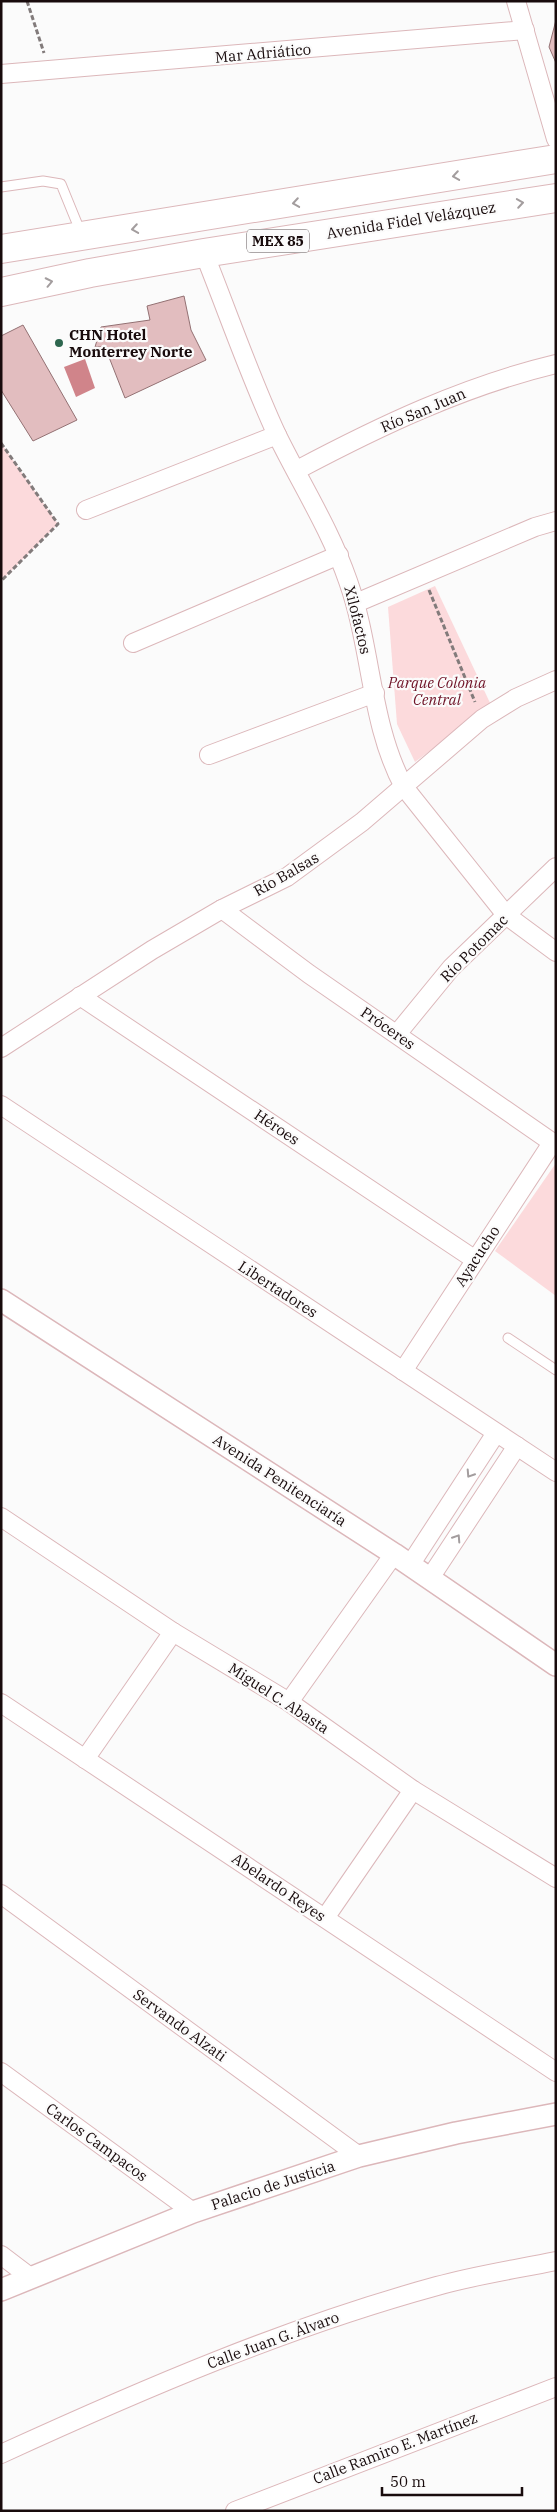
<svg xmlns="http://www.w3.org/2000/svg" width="557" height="2512" font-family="'IBM Plex Serif',serif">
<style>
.green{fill:#fcdadc}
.water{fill:#d0848a}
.building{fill:#e2bdbf;stroke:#937173}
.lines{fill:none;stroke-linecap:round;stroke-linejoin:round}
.service-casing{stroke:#dcb7ba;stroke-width:11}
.minor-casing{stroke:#dcb7ba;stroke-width:20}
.tertiary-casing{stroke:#dcb7ba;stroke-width:24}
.trunk-casing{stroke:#dcb7ba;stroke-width:30}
.path{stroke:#827b7b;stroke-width:3;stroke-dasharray:5 2.5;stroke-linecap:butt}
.service{stroke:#fff;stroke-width:9}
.minor{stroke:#fff;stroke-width:18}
.tertiary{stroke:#fff;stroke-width:21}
.trunk{stroke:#fff;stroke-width:28}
.oneway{stroke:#a39d9e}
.poi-dot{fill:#2d664e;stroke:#fbfbfb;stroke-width:2}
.labels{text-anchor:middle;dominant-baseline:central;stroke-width:4.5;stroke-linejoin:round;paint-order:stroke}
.shield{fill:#fbfbfb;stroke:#5c5354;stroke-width:1}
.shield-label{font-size:14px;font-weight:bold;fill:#180b0c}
.street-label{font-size:15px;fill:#180b0c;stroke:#fbfbfb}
.poi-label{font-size:15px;font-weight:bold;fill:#180b0c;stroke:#fbfbfb;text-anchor:start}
.park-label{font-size:15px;font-style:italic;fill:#701529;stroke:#fbfbfb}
</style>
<rect width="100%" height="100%" fill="#fbfbfb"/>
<g class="green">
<path d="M1,443L58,524L1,581Z"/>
<path d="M435,586L491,705L415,762L397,724L388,607Z"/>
<path d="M556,1163V1296L495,1251Z"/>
</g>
<path class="water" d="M85,359L95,388L76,397L64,367Z"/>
<g class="building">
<path d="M556,20V63L549,47Z"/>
<path d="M184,296L191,330L206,360L125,398L105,347H95L101,327L150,320L147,306Z"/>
<path d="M23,325L77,420L33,441L1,390V336Z"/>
</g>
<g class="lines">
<defs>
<g id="service">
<path d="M1,187L43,181L61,184L81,233"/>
<path d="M508,1338L556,1370"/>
</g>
<g id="minor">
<path d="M516,1L556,139"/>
<path d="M1,74L525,30"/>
<path d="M204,253C228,313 250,377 277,435C301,484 330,529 348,581C372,648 370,724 404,787L506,915L556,952"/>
<path d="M297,470C380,426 464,386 556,364"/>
<path d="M86,510L277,435"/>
<path d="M356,603L535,527L556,521"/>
<path d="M133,643L339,555"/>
<path d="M209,755L375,693"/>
<path d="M222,909L309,974L556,1145"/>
<path d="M80,996L474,1259"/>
<path d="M397,1034L451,968L556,867"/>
<path d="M1,1048L152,950L222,909L287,877L362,822L482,719L516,698L556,680"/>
<path d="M1,1105L556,1472"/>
<path d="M403,1371L552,1143"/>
<path d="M1,1517L173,1632L289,1702L413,1790L556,1878"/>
<path d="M410,1565L496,1433"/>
<path d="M430,1578L517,1446"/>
<path d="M289,1702L394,1554"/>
<path d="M1,1703L556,2072"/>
<path d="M85,1759L173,1632"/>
<path d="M1,1894L359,2156"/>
<path d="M325,1918L413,1790"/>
<path d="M1,2072L193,2212"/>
<path d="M1,2255L30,2277"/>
<path d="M1,2454C143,2389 287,2327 437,2286C476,2275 517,2269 556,2261"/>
<path d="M235,2511L556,2387"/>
</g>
<g id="tertiary">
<path d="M1,1300L394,1554L556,1665"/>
<path d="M1,2290L193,2212L359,2156L456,2133L556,2114"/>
</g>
<g id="trunk">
<path d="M1,249L556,159"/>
<path d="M1,292L90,273L204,253L556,198"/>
</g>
</defs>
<use href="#service" class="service-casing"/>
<use href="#minor" class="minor-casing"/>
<use href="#tertiary" class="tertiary-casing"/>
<use href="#trunk" class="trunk-casing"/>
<g class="path">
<path d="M27,1L44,53"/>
<path d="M1,443L58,524L1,581"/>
<path d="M429,590L475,702"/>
</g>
<use href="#service" class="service"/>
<use href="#minor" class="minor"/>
<use href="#tertiary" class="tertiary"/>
<use href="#trunk" class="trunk"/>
</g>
<defs><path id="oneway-chevron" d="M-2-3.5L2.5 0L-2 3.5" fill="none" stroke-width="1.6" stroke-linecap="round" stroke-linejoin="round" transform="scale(1.25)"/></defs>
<g class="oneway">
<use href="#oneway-chevron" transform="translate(456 176) rotate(171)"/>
<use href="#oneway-chevron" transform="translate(296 203) rotate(171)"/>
<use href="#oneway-chevron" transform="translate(520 203) rotate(-9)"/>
<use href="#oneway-chevron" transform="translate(135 229) rotate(171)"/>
<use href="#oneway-chevron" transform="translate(49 282) rotate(-12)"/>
<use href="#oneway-chevron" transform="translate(470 1474) rotate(123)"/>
<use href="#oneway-chevron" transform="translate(457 1538) rotate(-57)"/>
</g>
<circle class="poi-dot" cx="59" cy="343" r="5"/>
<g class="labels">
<rect class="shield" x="247" y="229.5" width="62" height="23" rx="4"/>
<g class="shield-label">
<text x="278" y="241">MEX 85</text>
</g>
<g class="street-label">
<text transform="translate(263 53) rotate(-5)">Mar Adriático</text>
<text transform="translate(411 220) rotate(-9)">Avenida Fidel Velázquez</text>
<text transform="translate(423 410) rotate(-23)">Río San Juan</text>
<text transform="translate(358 620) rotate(76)">Xilofactos</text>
<text transform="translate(286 874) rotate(-30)">Río Balsas</text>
<text transform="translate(474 948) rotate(-45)">Río Potomac</text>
<text transform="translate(388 1028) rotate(35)">Próceres</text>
<text transform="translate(277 1127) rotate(34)">Héroes</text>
<text transform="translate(477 1256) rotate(-57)">Ayacucho</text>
<text transform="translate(278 1289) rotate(33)">Libertadores</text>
<text transform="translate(280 1480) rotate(33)">Avenida Penitenciaría</text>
<text transform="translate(279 1698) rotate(33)">Miguel C. Abasta</text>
<text transform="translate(279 1887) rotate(34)">Abelardo Reyes</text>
<text transform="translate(180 2025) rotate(36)">Servando Alzati</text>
<text transform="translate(97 2142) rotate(36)">Carlos Campacos</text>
<text transform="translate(273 2185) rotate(-18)">Palacio de Justicia</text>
<text transform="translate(273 2340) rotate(-20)">Calle Juan G. Álvaro</text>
<text transform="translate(395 2448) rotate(-21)">Calle Ramiro E. Martínez</text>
</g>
<g class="poi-label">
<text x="69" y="334">CHN Hotel<tspan x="69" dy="17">Monterrey Norte</tspan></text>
</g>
<g class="park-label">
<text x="437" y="682">Parque Colonia<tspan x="437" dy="17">Central</tspan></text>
</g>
</g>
<rect width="557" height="2512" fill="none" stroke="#180b0c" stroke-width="5"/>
<path d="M382 2487v8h140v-8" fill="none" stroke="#180b0c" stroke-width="2.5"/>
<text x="390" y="2487" font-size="15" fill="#180b0c" stroke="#fbfbfb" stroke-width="4" paint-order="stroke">50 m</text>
</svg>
